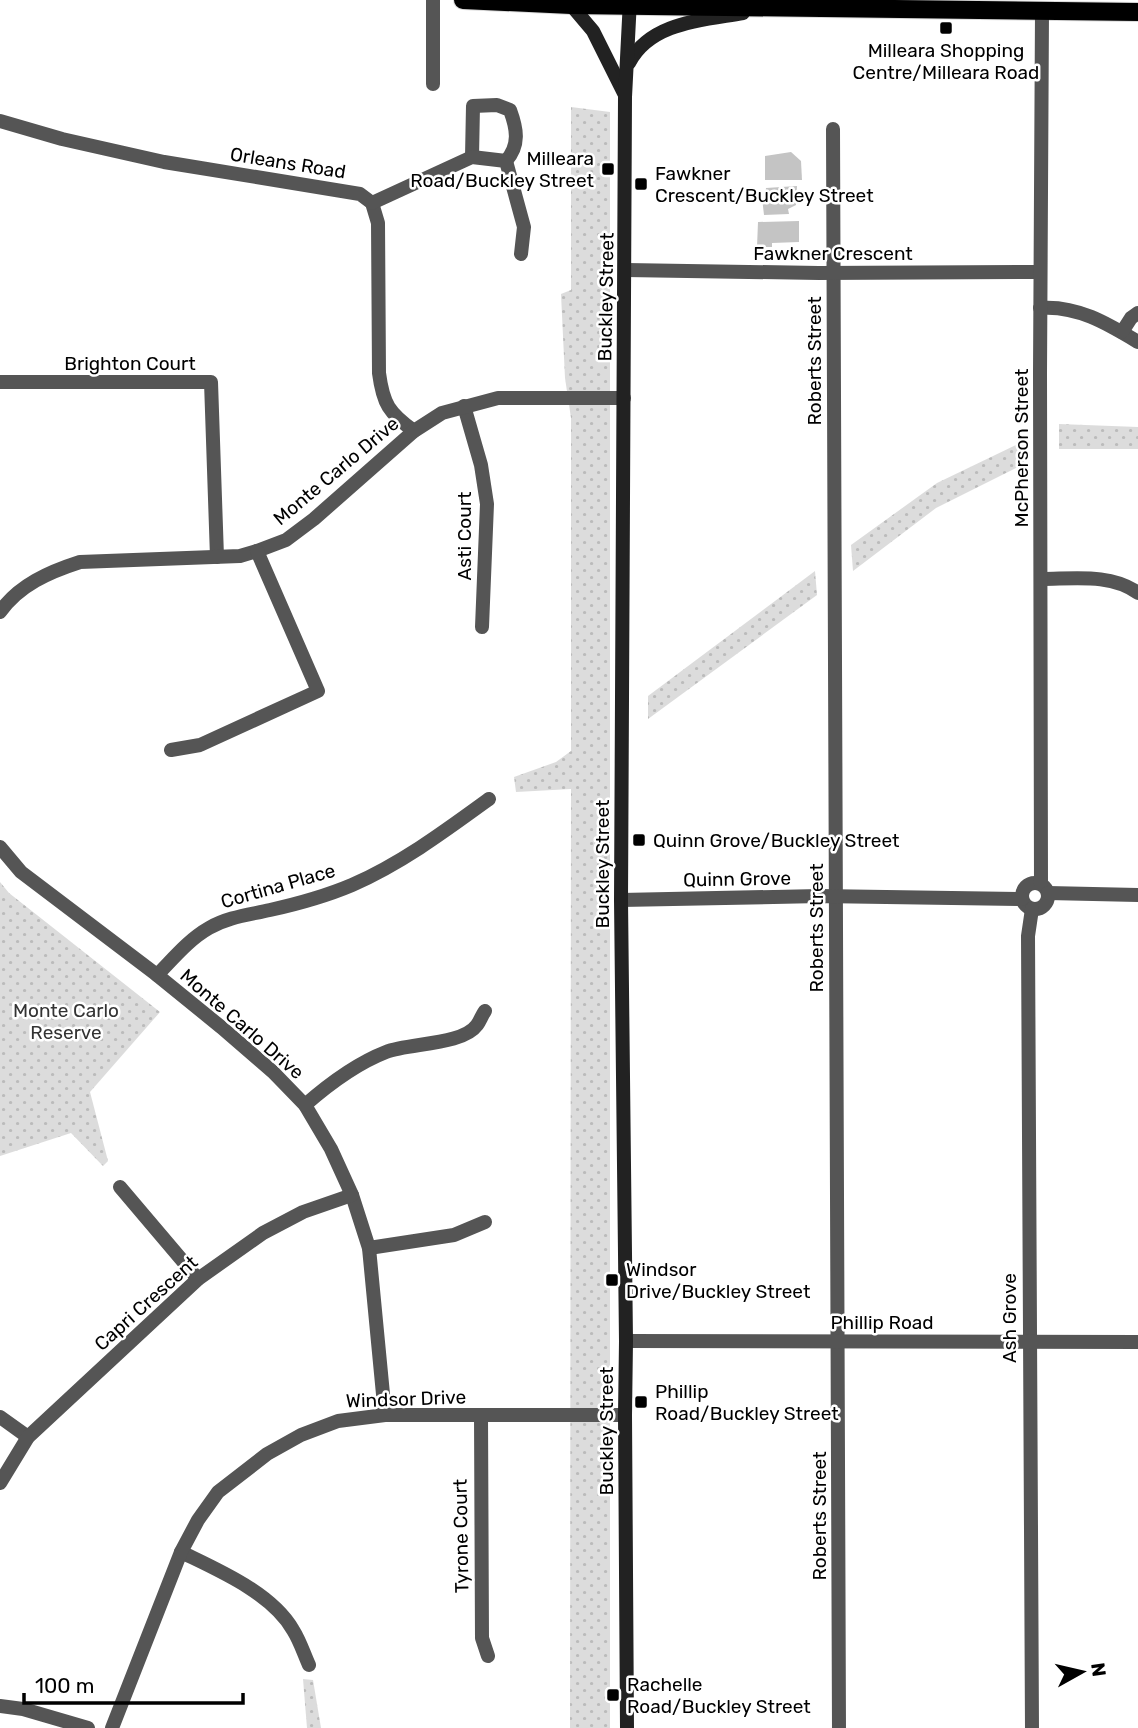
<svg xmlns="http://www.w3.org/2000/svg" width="1138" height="1728" font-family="Rubik,sans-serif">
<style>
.green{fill:url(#green-dots)}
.building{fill:#c4c4c4}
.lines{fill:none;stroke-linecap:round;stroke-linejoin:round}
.primary-casing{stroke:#dbdbdb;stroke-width:20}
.minor{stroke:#555;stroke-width:14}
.secondary{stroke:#222;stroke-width:14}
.primary{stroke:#000;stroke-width:18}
.poi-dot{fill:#000;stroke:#fff;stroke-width:2.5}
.labels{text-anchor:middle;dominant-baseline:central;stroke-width:5;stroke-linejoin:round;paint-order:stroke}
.poi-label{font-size:19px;fill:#000;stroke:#fff;text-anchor:start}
.street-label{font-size:19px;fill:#000;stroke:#fff}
.park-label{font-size:19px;fill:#333;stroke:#fff}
</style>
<defs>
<pattern id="green-dots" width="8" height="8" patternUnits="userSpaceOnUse" patternTransform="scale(1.75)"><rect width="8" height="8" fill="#dcdcdc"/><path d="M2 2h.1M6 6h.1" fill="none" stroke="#bbb" stroke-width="1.8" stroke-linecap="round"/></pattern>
</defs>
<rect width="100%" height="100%" fill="#fff"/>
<g class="green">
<path d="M571,107L610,112V1728H570L571,789L516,792L514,777L556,762L571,751V418L565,378L561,294L571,290Z"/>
<path d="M1059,424L1138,427V449H1059Z"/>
<path d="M1024,441V464L936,508L853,571L851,545L937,483Z"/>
<path d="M815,571L817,595L648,719V696Z"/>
<path d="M0,882L9,893L160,1012L90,1092L108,1161L103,1166L71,1133L0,1156Z"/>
<path d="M303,1679L313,1680L321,1728H307Z"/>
</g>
<g class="building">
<path d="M791,152L801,161L802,180H765V156Z"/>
<path d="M797,186L796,205L788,209L789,214L764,215L762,198H765L766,188Z"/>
<path d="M799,221V242L772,243V247H757L758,222Z"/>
</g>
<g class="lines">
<defs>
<path id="primary" d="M463,0L571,5L1138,12"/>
</defs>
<use href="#primary" class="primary-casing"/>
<g class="minor">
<path d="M433,84V0"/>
<path d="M0,121L62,139L164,162L360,194L372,203L378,223L379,373C383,404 389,413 414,431"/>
<path d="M833,129L839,1728"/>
<path d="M472,157L473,106L497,105L510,110C517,129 520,145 506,161"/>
<path d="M372,203L472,157L506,161L524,227L521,254"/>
<path d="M626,270L819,273L1040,272"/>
<path d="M1040,308C1077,305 1108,324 1138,342"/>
<path d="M1122,332L1131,318L1138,313"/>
<path d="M0,382H211L217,557"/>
<path d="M464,406L481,465L487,504L482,627"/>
<path d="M1041,579C1073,579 1111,573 1138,593"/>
<path d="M0,612C19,585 49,572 80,562L240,556L257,551L286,540L314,519L414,431L442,413L498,398H624"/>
<path d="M171,750L200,745L318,691L257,551"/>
<path d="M0,847L21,872L157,975L221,1027L273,1072L305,1105L331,1149L352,1195L369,1248L385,1415"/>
<circle cx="1035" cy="896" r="13"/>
<path d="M1041,884L1040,374L1042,12"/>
<path d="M1048,893L1138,895"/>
<path d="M621,900L820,896L1022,899"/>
<path d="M1032,909L1028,936L1032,1728"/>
<path d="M157,975C173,959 188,940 209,928C228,917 248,915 270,910C297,904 326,896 352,885C402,863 445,831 489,799"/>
<path d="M305,1105C329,1084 355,1064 386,1052C409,1043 463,1045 477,1025C480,1021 482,1015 485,1011"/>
<path d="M120,1187L198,1279"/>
<path d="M369,1248L454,1235L485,1222"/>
<path d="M626,1341L1138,1342"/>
<path d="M481,1415L482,1638L488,1656"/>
<path d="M0,1417L28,1437"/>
<path d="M0,1483L28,1437L198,1279L263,1233L303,1212L352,1195"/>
<path d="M181,1552C218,1570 272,1593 293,1630C300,1641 304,1654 309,1665"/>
<path d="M0,1706L23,1709L88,1728"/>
<path d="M112,1728L181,1552L198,1520L218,1492L267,1454L301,1435L338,1421L385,1415H625"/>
</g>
<g class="secondary">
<path d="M571,5L593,31L624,93"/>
<path d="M629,63C650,22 703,20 743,13"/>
<path d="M627,1728L625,1415L626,1341L621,900L625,97L630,0"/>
</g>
<use href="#primary" class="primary"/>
</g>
<g class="poi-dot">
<rect x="939" y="21" width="14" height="14" rx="3.5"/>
<rect x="601" y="162" width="14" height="14" rx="3.5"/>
<rect x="634" y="177" width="14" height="14" rx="3.5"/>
<rect x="632" y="833" width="14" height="14" rx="3.5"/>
<rect x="605" y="1273" width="14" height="14" rx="3.5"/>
<rect x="634" y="1395" width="14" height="14" rx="3.5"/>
<rect x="606" y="1688" width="14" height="14" rx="3.5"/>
</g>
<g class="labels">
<g class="poi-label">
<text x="946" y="50" text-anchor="middle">Milleara Shopping<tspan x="946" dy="22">Centre/Milleara Road</tspan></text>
<text x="594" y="158" text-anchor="end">Milleara<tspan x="594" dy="22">Road/Buckley Street</tspan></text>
<text x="655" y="173">Fawkner<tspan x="655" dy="22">Crescent/Buckley Street</tspan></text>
<text x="653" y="840">Quinn Grove/Buckley Street</text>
<text x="626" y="1269">Windsor<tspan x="626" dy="22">Drive/Buckley Street</tspan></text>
<text x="655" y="1391">Phillip<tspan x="655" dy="22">Road/Buckley Street</tspan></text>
<text x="627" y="1684">Rachelle<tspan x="627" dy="22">Road/Buckley Street</tspan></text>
</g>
<g class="street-label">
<text transform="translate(288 163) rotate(9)">Orleans Road</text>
<text x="833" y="253">Fawkner Crescent</text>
<text transform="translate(606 297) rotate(-89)">Buckley Street</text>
<text transform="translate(814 361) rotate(-90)">Roberts Street</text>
<text x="130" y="363">Brighton Court</text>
<text transform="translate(1021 448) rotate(-90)">McPherson Street</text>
<text transform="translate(336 471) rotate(-40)">Monte Carlo Drive</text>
<text transform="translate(464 536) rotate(-90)">Asti Court</text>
<text transform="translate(602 864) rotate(-90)">Buckley Street</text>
<text transform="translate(737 879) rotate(-1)">Quinn Grove</text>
<text transform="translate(278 886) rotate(-16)">Cortina Place</text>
<text transform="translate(816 928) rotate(-90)">Roberts Street</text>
<text transform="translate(242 1024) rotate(41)">Monte Carlo Drive</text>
<text transform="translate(146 1303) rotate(-42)">Capri Crescent</text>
<text transform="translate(1009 1318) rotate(-90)">Ash Grove</text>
<text x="882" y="1322">Phillip Road</text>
<text transform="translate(406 1399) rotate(-2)">Windsor Drive</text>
<text transform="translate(606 1431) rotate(-90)">Buckley Street</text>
<text transform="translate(819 1516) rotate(-90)">Roberts Street</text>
<text transform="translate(461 1536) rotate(-91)">Tyrone Court</text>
</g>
<g class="park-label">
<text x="66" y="1010">Monte Carlo<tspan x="66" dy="22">Reserve</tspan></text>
</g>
</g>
<g transform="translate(1082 1672) rotate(82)" stroke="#ffffff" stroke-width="5" paint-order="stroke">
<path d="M0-5L12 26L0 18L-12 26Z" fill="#000000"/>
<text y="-10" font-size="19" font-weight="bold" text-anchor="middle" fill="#000000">N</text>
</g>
<path d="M24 1693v10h219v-10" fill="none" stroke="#000000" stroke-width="3.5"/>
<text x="35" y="1693" font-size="21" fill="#000000" stroke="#ffffff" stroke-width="5" paint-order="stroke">100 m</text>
</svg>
